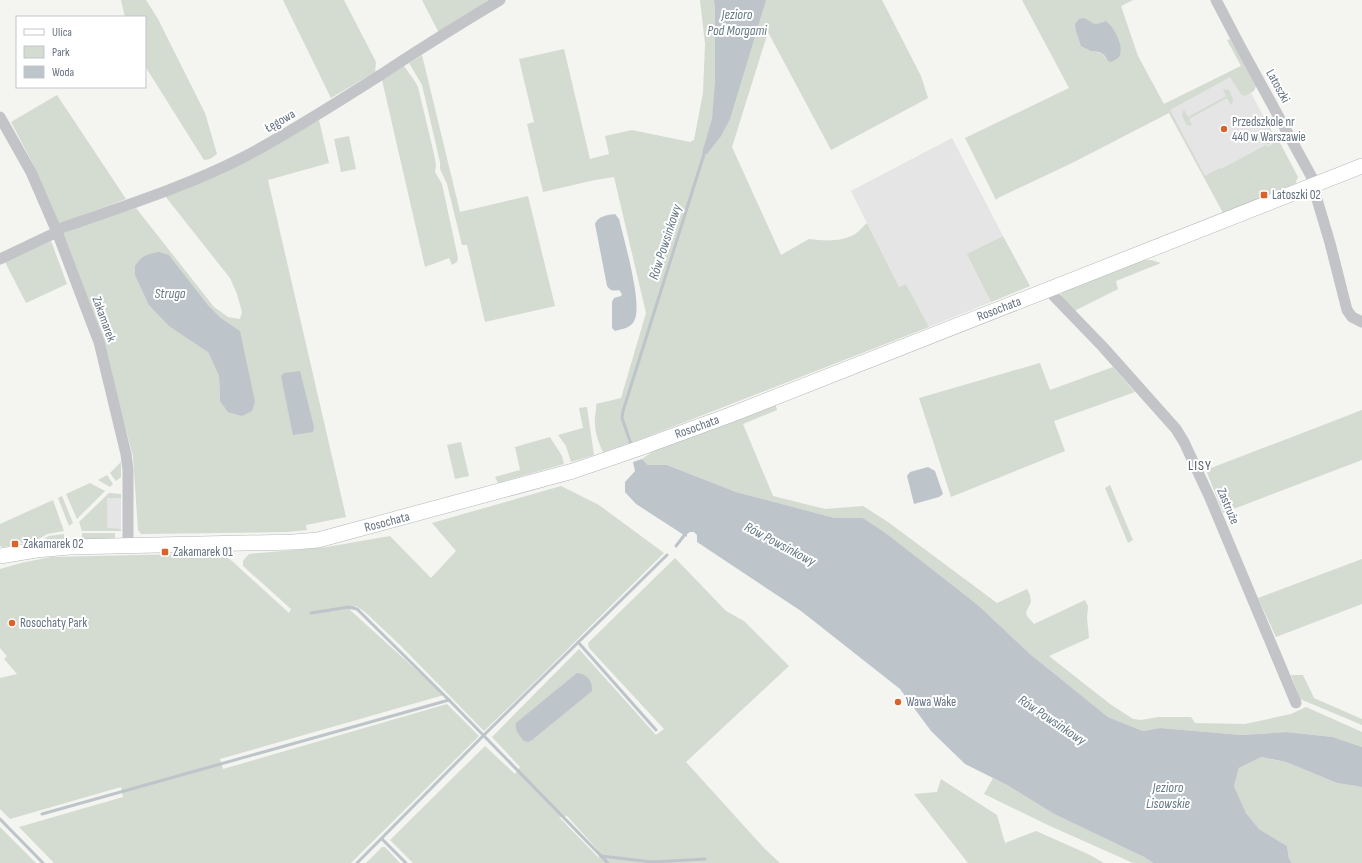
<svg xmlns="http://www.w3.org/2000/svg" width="1362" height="863" font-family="'Sofia Sans Condensed',sans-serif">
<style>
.built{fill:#e4e5e4}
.green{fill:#d4dbd1;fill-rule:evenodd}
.water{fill:#bdc5cb}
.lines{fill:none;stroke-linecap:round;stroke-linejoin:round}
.stream{stroke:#bdc5cb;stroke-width:3}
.secondary-casing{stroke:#b4b8bc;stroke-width:16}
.street{stroke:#c2c4c8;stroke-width:11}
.secondary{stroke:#fff;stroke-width:15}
.poi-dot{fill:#d9632b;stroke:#fff;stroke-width:1.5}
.labels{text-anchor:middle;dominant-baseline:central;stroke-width:4;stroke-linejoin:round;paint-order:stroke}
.street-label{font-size:13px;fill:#647180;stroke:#fff}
.poi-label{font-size:13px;fill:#647180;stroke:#fff;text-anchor:start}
.water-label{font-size:14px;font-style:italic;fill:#657984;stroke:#fff}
.neighbourhood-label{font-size:14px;letter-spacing:1px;fill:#525b65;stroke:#fff}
</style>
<rect width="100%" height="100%" fill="#f4f4f0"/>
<g class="built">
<path d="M1241,66L1250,91L1296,177L1221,208L1164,104Z"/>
<path d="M952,138L1003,236L968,254L991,302L929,327L906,284L899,287L851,191Z"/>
<path d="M107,497L121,498V529H107Z"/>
</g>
<g class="green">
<path d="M121,0H146L158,19L205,113L217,154L210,159L204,160L145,66V17H125Z"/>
<path d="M283,0H344L376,62L375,72L331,98Z"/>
<path d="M422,0H492L439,33Z"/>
<path d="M700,0H882L921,76L928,98L831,150L768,32L732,147L781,255L809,239C824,241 842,242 855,234C860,231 863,226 867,223L899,287L906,284L929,327L636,441L603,452C599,444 595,433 595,424C594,417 597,411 596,404L621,398L646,313L614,177L595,180L543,192L527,124L534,122L519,59L564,49L590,159L609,154L605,136L632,130L690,142L694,140L703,93L705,44Z"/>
<path d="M1022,0H1133L1121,6L1138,56L1164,104L1241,66L1227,40L1230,39L1256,86L1254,91L1245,96L1241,94L1230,77L1170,110L1205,176L1220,168L1221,169L1266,145L1267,147L1273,144L1272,142L1267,145L1266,143L1273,138L1265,122L1266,121L1275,138L1278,139L1298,177L1295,184L1270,194L1268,192L1260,195L1261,198L1223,213L1169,113L1074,162L998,198L996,200L965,138L1069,88ZM1088,20L1093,25H1097L1105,21L1107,60C1103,53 1099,52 1091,51Z"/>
<path d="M422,55L460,212L528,196L555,306L485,322L467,245H462L447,184L440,169V162L422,85L409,63Z"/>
<path d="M404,66L414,80L418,87L434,154L436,165L435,172L442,184L458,258L457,262L452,265L449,258L425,267L382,80Z"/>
<path d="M1224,89L1229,90L1233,99L1232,104L1231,105L1227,98L1189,119L1192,125L1190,126L1187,125L1182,116L1183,111L1184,110L1188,117L1226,96L1223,90Z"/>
<path d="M57,95L126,199L59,224L34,166L11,122Z"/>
<path d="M319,120L329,163L268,180L346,517L306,525L307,530L287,532L141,534L138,530L133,456L99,331L61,234L89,223L136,208L214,307L228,317L240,319L242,312L237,294L230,278L165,196L231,168ZM169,255L208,305L221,318L240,331L220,401L219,376L208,352Z"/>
<path d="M349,136L356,169L341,172L334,139Z"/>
<path d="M1003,236L1030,286L991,302L967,254Z"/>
<path d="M51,241L67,284L26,303L5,262Z"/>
<path d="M1140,260H1151L1161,263L1116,281L1118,289L1078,309L1072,313L1059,300L1062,292Z"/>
<path d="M1040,363L1050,390L1113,367L1135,392L1054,421L1065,451L951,497L919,398Z"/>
<path d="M775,403L777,410L743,424L773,496L825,509L863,506L888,522L997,603L1027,589L1030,595L1031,602L1026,612L1027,616L1034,624L1085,600L1088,606L1087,618L1089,638L1049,656L1110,704L1133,719L1141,720L1158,717H1191L1195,723L1245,724L1291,714L1306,707L1362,732V747L1333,737L1286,732L1242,735L1160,728L1143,731L1108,717L1030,654L979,606L863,518H835L736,492L667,465H648L642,459L659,447Z"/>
<path d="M587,407L594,455L571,462L566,446L558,435L583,428L579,408Z"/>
<path d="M1362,410V460L1223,513L1206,470Z"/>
<path d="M550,437L562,456L564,464L498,483L495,477L520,470L515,447Z"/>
<path d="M461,442L469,476L455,479L447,445Z"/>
<path d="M121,462V477L116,481L110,473Z"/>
<path d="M107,475L113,484L110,487L98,480Z"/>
<path d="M90,483L105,491L77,519L66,494Z"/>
<path d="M1110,485L1133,540L1128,543L1105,488Z"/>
<path d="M561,486L599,505L664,553C604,612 545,673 484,731L401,646L365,612L356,606L350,610L444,695L220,759L223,769L447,704L479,736L351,863H54L19,827L123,797L121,787L10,819L0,809V678L17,674L4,659L7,656L0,648V569L21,563L51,557L184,554L185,550H209L221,553L232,561L289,613L291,609L243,566V561L249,554L327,547L390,536L431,578L456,551L432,523Z"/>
<path d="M109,493L121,494V498H107V528L121,529V531H82L79,522Z"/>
<path d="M62,496L73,523L69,526L58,498Z"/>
<path d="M53,500L64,531L47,534L34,542L21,543L20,541L11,542V546L2,547L0,546V524Z"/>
<path d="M82,533H115V541H85L82,539Z"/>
<path d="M64,534L65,541L44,544L42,540L49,536Z"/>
<path d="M675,558L726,611L744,621L789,666L686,762L765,849L780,863H413L390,840L485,746L515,774L520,767L492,737L579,649L656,735L664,729L589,648L588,643ZM567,816L597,849L599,858L559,817Z"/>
<path d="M1362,559V604L1276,637L1258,598Z"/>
<path d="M1291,675H1303L1314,698L1362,719V725L1300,699L1294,692L1297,691Z"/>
<path d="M1260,757L1286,762L1337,783L1362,787V863H1292L1289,859L1287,846L1259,829L1246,813L1234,786L1239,768Z"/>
<path d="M993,778L1007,785L1054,814L1144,857L1153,863H1133L1050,826L984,794Z"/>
<path d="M941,779L997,815L1005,843L1036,831L1088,854L1104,863H968L914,794L937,792Z"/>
<path d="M0,827L36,863H0Z"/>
<path d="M382,847H385L400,863H366Z"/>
</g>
<g class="water">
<path d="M714,0H766L730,119L721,136L707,154L702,153L712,119L715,83V6Z"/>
<path d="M1084,18C1095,23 1092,27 1105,21C1114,26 1125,47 1119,57C1117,59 1113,61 1111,62L1108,61L1104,55L1099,52L1091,51L1081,46L1076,31L1075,24L1079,19Z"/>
<path d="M615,214L619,219C624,240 642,301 635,319C632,328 622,329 615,331L612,328V302L614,298L621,296L622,294L619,290C612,291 611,291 607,286L595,224C598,216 607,215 615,214Z"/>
<path d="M159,252L169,255L208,305L221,318L240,331L255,402L252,411L242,416L228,412L220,401L219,376L208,352L169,326L149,305L135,275V266C142,256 146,254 159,252Z"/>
<path d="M300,371L314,427L313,432L293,435L281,376L284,373Z"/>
<path d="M642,459L648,465H667L736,492L835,518H863L888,535L979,606L1030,654L1108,717L1143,731L1160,728L1242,735L1286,732L1333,737L1362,747V787L1337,783L1286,762L1261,757L1239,768L1234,786L1246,813L1259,829L1287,846L1289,859L1292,863H1153L1144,857L1054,814L1007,785L965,764L931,731L900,689L801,611L697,542V535L694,532H690L687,534V537L636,504L625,492V482L635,471L633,462Z"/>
<path d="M928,467L935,471L943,494L939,497L914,504L907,476L910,472Z"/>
<path d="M577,673C587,674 593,681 592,691L532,740L528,742L524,741C520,736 514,730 516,723Z"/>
</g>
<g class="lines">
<g class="stream">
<path d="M632,447L622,418L623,411L705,151"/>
<path d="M676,546L686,533"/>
<path d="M311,613L349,607L357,609L449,700"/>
<path d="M578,642L656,730"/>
<path d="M42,814L449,700L608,863"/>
<path d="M0,819L43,863"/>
<path d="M382,839L406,863"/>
<path d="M601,856L652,862L705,859"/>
<path d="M357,863L484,735L667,555"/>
</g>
<defs>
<path id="secondary" d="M0,556L36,550L69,547L294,542L318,540L573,471L640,448L730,415L1362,166"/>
</defs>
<use href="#secondary" class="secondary-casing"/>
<g class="street">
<path d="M1216,0L1239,44L1316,185"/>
<path d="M0,117L31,172L57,232L92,324L99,342L126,454L128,470V545"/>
<path d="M1313,186L1330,243L1347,310L1352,317L1362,322"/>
<path d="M56,230C118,208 183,188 242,158C290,133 336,103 382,74C421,48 460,24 500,0"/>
<path d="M0,259L57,232"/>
<path d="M1048,290L1103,347L1176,429L1184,442L1210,498L1296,703"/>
</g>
<use href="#secondary" class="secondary"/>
</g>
<g class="poi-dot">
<circle cx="1224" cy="129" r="4"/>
<rect x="1260" y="191" width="8" height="8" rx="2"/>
<rect x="11" y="540" width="8" height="8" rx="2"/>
<rect x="161" y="548" width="8" height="8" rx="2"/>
<circle cx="12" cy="623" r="4"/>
<circle cx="898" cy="702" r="4"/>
</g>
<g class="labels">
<g class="street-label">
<text transform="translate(1278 86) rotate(61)">Latoszki</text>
<text transform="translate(280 121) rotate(-30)">Łęgowa</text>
<text transform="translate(999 309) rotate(-21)">Rosochata</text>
<text transform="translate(104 319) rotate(70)">Zakamarek</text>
<text transform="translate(697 427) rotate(-20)">Rosochata</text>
<text transform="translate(1228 506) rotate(67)">Zastruże</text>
<text transform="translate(387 522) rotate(-15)">Rosochata</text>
</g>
<g class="poi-label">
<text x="1232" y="122">Przedszkole nr<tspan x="1232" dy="15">440 w Warszawie</tspan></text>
<text x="1272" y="195">Latoszki 02</text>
<text x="23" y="544">Zakamarek 02</text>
<text x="173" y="552">Zakamarek 01</text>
<text x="20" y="623">Rosochaty Park</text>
<text x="906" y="702">Wawa Wake</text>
</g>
<g class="water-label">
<text x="737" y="14">Jezioro<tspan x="737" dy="16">Pod Morgami</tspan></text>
<text transform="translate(665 242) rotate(-72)">Rów Powsinkowy</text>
<text x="170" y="293">Struga</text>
<text transform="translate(780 544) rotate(28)">Rów Powsinkowy</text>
<text transform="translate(1052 720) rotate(34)">Rów Powsinkowy</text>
<text x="1168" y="787">Jezioro<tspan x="1168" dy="16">Lisowskie</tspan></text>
</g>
<g class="neighbourhood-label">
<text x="1200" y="465">LISY</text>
</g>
</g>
<rect x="16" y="16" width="130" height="72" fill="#ffffff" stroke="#c1c6cc"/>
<rect x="24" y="29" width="20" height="6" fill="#ffffff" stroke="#c1c6cc"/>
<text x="52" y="36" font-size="12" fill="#647180">Ulica</text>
<rect x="24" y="46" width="20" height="12" fill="#d4dbd1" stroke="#c1c6cc"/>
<text x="52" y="56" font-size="12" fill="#647180">Park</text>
<rect x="24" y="66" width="20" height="12" fill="#bdc5cb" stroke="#c1c6cc"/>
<text x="52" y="76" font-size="12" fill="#647180">Woda</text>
</svg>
